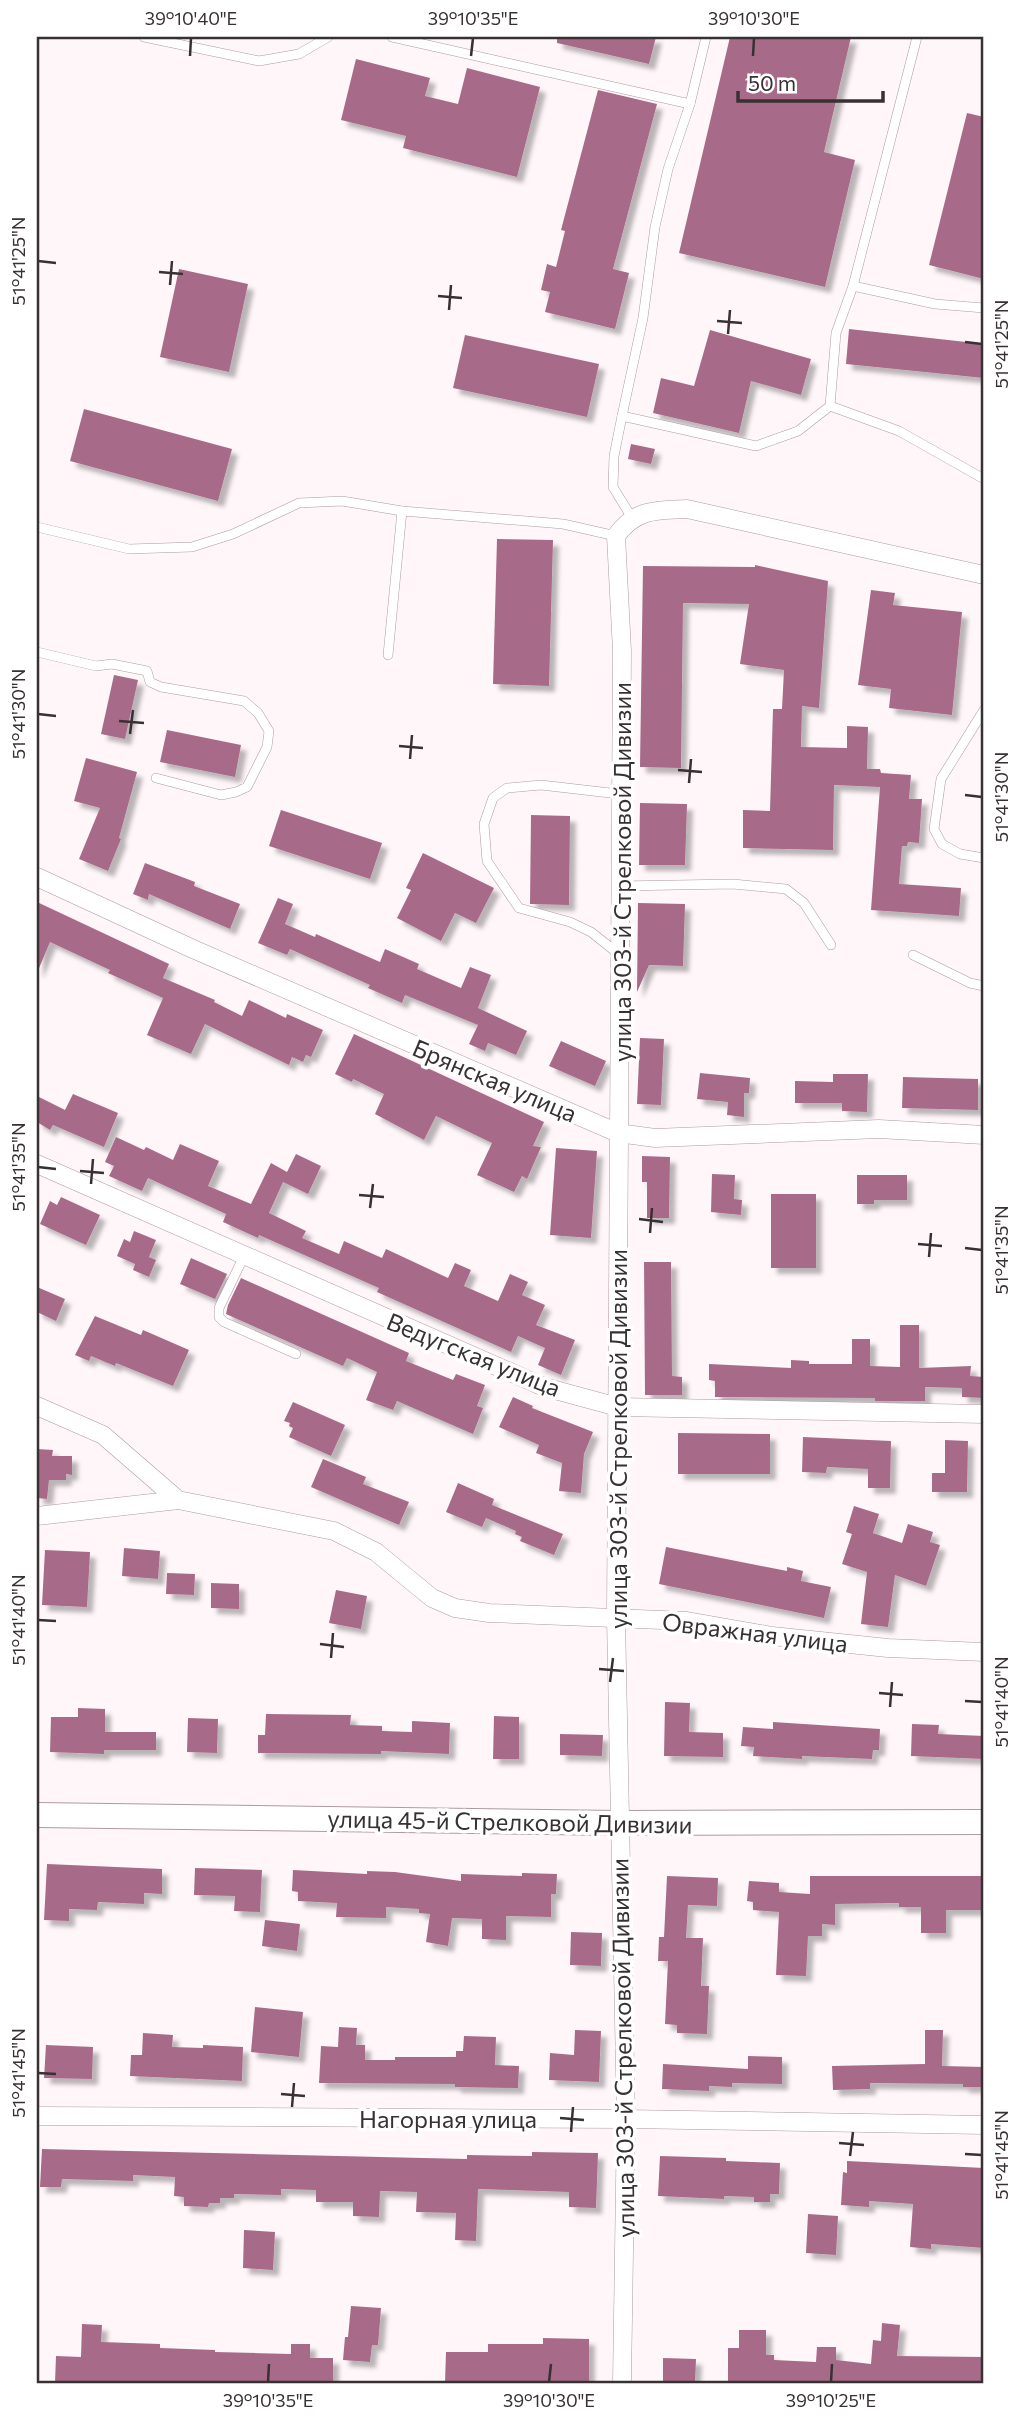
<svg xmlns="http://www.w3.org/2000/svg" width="1021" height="2420" font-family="Commissioner,sans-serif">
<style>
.building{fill:#a86b89;filter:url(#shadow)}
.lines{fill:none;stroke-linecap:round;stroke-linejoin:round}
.service-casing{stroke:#ad9aa2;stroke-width:10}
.minor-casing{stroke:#ad9aa2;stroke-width:19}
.secondary-casing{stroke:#ad9aa2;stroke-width:26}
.service{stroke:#fff;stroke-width:9}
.minor{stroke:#fff;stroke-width:18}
.secondary{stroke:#fff;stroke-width:24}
.ticks{fill:none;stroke:#383134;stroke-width:2.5}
.labels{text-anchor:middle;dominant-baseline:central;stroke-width:7;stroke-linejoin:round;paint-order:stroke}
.street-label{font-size:24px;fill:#383134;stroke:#fff}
.neatline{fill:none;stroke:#383134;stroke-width:2.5}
.ticks-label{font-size:18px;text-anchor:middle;fill:#383134}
</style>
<defs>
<filter id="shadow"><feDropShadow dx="6" dy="6" stdDeviation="2" flood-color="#0004"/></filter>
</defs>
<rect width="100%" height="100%" fill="#fff6fa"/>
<g class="building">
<path d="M557,37H656L649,64L557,43Z"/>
<path d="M730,37H851L824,152L855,160L825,287L679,253Z"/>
<path d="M356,59L430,78L425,96L458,104L467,68L540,87L517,177L403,148L406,136L341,120Z"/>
<path d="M598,90L657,104L613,269L629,273L615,329L545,312L550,292L541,290L547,264L556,267L565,231L561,230Z"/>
<path d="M967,113L984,117V279L929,265Z"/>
<path d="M179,269L248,284L229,372L160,357Z"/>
<path d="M849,329L984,344V378L846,364Z"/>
<path d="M710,330L811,359L801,395L751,381L739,433L653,413L661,378L694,386Z"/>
<path d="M465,335L599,364L587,417L453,388Z"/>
<path d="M84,409L232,449L218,501L70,461Z"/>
<path d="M631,444L655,449L651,464L628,459Z"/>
<path d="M497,539L553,540L549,686L493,684Z"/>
<path d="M755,565L828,581L819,708L802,706L801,747L847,748V726L868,727L867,769H880L881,773L911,775L909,799H922L919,843L908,842L907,846H902L899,884L961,888L959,916L871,910L880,787L834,785L833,850L743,848V810L770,811L773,709H782L784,670L740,664L749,604L683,603L681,768L640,767L643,566L755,567Z"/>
<path d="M871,590L895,593L893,605L962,612L952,715L889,708L891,689L858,685Z"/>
<path d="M114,675L138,680L125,739L101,734Z"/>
<path d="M167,730L241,745L235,777L160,762Z"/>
<path d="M86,758L137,772L119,838L121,839L108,871L79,859L100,808L74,801Z"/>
<path d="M640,803L687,804L685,865H639Z"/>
<path d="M281,810L382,843L370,879L269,846Z"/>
<path d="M531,815L570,816L569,905L530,904Z"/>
<path d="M423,853L494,888L476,923L455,913L441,941L397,918L411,890L406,888Z"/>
<path d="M145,863L195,882L194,886L240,904L230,929L149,894L148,900L133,894Z"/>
<path d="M278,898L293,904L285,924L315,937L316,934L380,962L385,949L419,964L417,969L461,988L470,967L491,975L478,1008L527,1031L516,1055L488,1043L485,1051L469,1044L478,1025L405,995L402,1003L368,988L370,985L290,949L287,955L258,943Z"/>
<path d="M37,902L169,964L163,978L215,1000L214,1002L242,1016L249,1000L286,1018L287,1014L323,1030L311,1057L306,1055L303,1062L292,1057L289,1065L205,1024L191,1054L147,1035L163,998L108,973L110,970L50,942L37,973Z"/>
<path d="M638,903L685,904L683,966L649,965L637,992Z"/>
<path d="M354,1034L544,1122L533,1146L541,1147L527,1179L522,1176L514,1192L477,1175L492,1143L436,1116L424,1140L375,1114L384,1094L353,1079L352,1082L335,1074Z"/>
<path d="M640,1038L664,1039L661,1105L637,1104Z"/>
<path d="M561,1041L606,1061L595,1086L549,1066Z"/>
<path d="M700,1073L750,1078L749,1093H744V1117L727,1115L728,1102L697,1099Z"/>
<path d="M833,1074H868L867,1112L842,1111V1103H795V1081L833,1082Z"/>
<path d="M903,1077L978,1079V1110L902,1108Z"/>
<path d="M73,1094L118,1113L104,1147L53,1125L50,1130L37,1122V1096L65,1110Z"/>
<path d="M116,1137L144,1150L146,1147L173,1160L180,1144L219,1161L208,1186L251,1204L271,1163L287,1172L296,1154L321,1166L308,1194L283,1182L269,1213L306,1231L302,1238L339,1254L344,1241L382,1258L386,1249L448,1278L455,1263L471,1270L464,1286L498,1301L510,1274L528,1282L522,1295L545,1305L536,1325L575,1340L561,1375L538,1365L545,1348L518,1336L511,1352L377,1292L379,1288L259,1235L258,1238L223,1222L226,1214L148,1178L142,1191L109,1176L114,1166L105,1162Z"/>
<path d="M556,1148L597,1151L591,1238L550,1235Z"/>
<path d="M642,1156L670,1157L669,1218H647V1182H642Z"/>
<path d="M712,1174L735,1175L734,1199L742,1200L741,1215L711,1212Z"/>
<path d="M857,1175H907V1200H874V1204H857Z"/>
<rect x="771" y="1194" width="45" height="74"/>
<path d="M61,1197L100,1215L86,1245L40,1224L50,1201L57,1205Z"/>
<path d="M134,1231L156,1240L149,1257L156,1260L149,1277L133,1270L135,1264L117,1256L124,1239L130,1242Z"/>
<path d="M191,1258L227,1274L215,1299L180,1284Z"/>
<path d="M644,1262H671L672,1376L682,1377V1395H645Z"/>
<path d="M241,1278L409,1353L406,1361L453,1380L456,1374L485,1385L477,1406L483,1408L473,1434L397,1401L393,1410L366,1400L377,1372L347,1358L343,1366L226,1314L228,1305Z"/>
<path d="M37,1287L65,1299L56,1321L37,1312Z"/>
<path d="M95,1316L141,1335L143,1330L189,1350L173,1386L116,1363L115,1366L91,1356L89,1361L75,1355Z"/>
<path d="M900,1325H919V1368L971,1366L970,1376L984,1377V1398L962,1397V1388L925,1387V1401H875V1398L715,1397V1381L709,1380V1364L791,1368V1360L809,1361V1364H852V1339H870V1366L900,1367Z"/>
<path d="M513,1397L533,1406L532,1408L593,1432L584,1454L581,1493L559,1491L562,1463L536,1453L539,1445L499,1427Z"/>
<path d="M293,1402L345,1425L331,1456L289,1437L293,1428L289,1426L290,1423L284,1421Z"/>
<path d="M678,1433L770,1434V1474H678Z"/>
<path d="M803,1437L891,1441L890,1488H868V1469L827,1467L826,1473L802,1472Z"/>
<path d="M945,1440L968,1441L967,1492H932V1473H945Z"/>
<path d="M37,1449L53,1450L52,1456H72V1475L66,1474V1480H49L47,1499L37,1498Z"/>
<path d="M323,1459L366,1477L363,1484L409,1502L399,1525L311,1487Z"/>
<path d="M458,1483L494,1499L492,1505L563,1534L554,1555L520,1541L522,1537L515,1534L516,1531L486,1518L482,1527L446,1512Z"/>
<path d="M854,1506L879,1514L873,1533L902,1543L908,1524L933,1532L930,1542L940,1545L926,1586L895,1575L888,1627L861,1624L867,1572L842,1564L852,1534L846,1532Z"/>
<path d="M666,1547L787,1571V1567L803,1571L801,1581L831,1587L824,1618L659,1584Z"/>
<path d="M124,1548L160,1551L158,1579L122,1576Z"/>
<path d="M45,1550L90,1552L87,1607L42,1605Z"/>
<path d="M167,1573L195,1574L194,1595L166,1594Z"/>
<path d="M211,1583L239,1584V1609L211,1608Z"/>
<path d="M336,1590L367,1596L361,1629L329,1623Z"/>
<path d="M665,1702L690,1703L689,1732L723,1733V1757L664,1756Z"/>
<path d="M78,1708L105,1709V1732H156V1750H104V1754L50,1752L51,1717H78Z"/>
<path d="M266,1714L351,1715L350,1725L382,1726V1731L412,1732V1721L450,1723L449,1754L381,1751V1754L258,1753V1735H265Z"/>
<path d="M494,1716L519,1717V1759H493Z"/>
<path d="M188,1718L218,1719L217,1753L187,1752Z"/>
<path d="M773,1722L880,1729L879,1750H873L872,1759L802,1756V1759L753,1756L754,1747L741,1746L743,1727L773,1729Z"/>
<path d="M912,1724L939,1725L938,1734L984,1736V1759L911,1756Z"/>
<path d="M560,1734L603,1735L602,1756L560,1755Z"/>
<path d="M47,1864L162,1869V1894L144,1893V1904L98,1902L97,1910L69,1909V1921L44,1920Z"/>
<path d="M195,1868L262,1870L260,1912L234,1911L235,1896L194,1895Z"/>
<path d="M293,1870L367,1874V1871L395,1872L461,1881V1874L522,1876V1873L557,1874L556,1894H551V1917L506,1916V1940L482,1939V1919L452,1918L448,1946L426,1942L430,1914L419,1913V1909L386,1907V1918L336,1917L337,1903L298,1901V1892L292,1891Z"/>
<path d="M667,1876L718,1878L717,1906L688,1905L686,1938H703L701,1986H709L707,2034L677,2033V2025L665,2024L668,1961H658L659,1937H664Z"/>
<path d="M810,1876H984V1910H946V1933H921V1907H899V1903L835,1904V1925L822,1924V1936H808L806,1976L776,1975L779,1912L753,1910V1902L747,1901L749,1881L779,1883V1892L810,1894Z"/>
<path d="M265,1920L300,1924L297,1951L262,1946Z"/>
<path d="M571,1932L602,1933L601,1966L570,1965Z"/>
<path d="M255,2007L303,2012L299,2057L251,2052Z"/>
<path d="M339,2027L357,2028L356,2045H365V2060H395V2057H456V2051H463L464,2036L496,2037L495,2065L519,2066L518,2088L455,2087V2084L319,2083L321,2046L338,2047Z"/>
<path d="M575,2030L601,2031L599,2082L549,2080L550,2053L574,2055Z"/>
<path d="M925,2030H943L942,2066L984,2067V2087H963V2084L870,2083V2089L833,2090L832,2066L925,2064Z"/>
<path d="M143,2033L173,2035L172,2047L203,2048V2045L243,2047L242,2081L130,2076L131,2055H142Z"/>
<path d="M46,2045L93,2047L92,2079L44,2078Z"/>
<path d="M748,2056L782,2057V2084L732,2083V2087L709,2086V2091L662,2089L663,2064L748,2069Z"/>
<path d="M42,2149L467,2159V2155L532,2156V2152L598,2153L596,2208L569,2207V2192L478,2189L476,2241L455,2240L456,2213L416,2212L417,2192L380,2191L379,2217L353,2216V2202H316V2190L281,2189V2195L234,2194V2198H220V2203H209L208,2207L184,2206V2197L174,2196L175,2177L133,2175V2181L62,2179L61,2187H40Z"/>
<path d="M660,2156L726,2158V2161L780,2163L779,2194H770V2202H754V2197L724,2196V2199L658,2196Z"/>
<path d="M847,2161L984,2168V2248L931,2244V2249L910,2247L913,2204L869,2201V2207L841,2205L843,2172L847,2173Z"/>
<path d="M808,2214L838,2216L836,2255L806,2253Z"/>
<path d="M244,2230L275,2232L273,2270L243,2268Z"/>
<path d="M351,2306L381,2308L378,2345H372L370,2362L343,2360L345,2337H348Z"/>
<path d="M882,2323L900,2325L897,2356L984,2357V2383H728V2348H739V2330H766V2355H774V2360L816,2362L817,2347H836V2360L871,2364L873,2340L881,2341Z"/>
<path d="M82,2324L102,2325L101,2342L160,2344V2348L215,2350V2352L291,2354V2344H310V2358H333V2383H55L56,2356L81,2357Z"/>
<path d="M543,2338L589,2339V2383H445L446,2352H488V2344H543Z"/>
<path d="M663,2358L696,2359L695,2383H663Z"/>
</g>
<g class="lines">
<defs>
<g id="service">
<path d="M144,37L259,61L299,54L328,37"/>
<path d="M392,37L690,104"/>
<path d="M706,37L690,104L668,169L655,227L643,318L622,416L756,446L798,431L830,406L836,333L853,286L917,37"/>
<path d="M853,286L935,304L984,308"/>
<path d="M830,406L899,431L984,479"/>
<path d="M622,416L614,456L613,487L632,518"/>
<path d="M37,527L129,549L192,547L233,534L299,503L342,501L402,511L563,524L616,536"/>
<path d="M37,652L96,666L112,664L147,671L150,682L161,687L244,701L258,713L269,731L267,747L247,787L236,792L221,795L156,778"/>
<path d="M388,655L402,511"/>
<path d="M984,710L941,779L934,829L942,844L960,854L984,858"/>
<path d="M619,794L541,785L507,788L493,798L484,824L487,861L519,908L570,922L591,932L620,955"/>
<path d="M619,886L733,884L786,889L804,903L831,945"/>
<path d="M913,955L970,983L984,986"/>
<path d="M244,1256L219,1308V1317L224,1322L296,1354"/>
</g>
<g id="minor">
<path d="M37,877L193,949L618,1133L655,1138L879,1129L984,1135"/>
<path d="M37,1164L544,1387L618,1407L984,1414"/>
<path d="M37,1406L103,1435L178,1500L334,1531L376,1552L432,1598L455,1608L489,1613L687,1621L772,1636L888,1648L984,1652"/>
<path d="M37,1516L178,1500"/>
<path d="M37,2116L626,2119L984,2125"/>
<path d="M622,2383L626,2119L616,1618L622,651L616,536C635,509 656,510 687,509L984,575"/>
</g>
<path id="secondary" d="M37,1815L619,1823L984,1822"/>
</defs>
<use href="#service" class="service-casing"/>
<use href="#minor" class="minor-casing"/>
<use href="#secondary" class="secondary-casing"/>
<use href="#service" class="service"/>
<use href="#minor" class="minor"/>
<use href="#secondary" class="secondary"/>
</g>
<path class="ticks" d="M190,56L191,38M471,56L473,38M753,56L754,38M38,261L56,263M159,272L183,274M170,285L172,261M438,296L462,298M449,310L451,285M717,321L742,323M728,334L730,310M965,342L982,344M38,714L56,716M119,721L144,723M130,734L133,710M399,746L423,748M410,759L412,735M678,770L702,772M689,783L691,759M965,795L982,797M38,1167L56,1169M80,1171L104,1173M91,1184L93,1159M359,1195L384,1197M370,1208L373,1184M639,1219L663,1222M650,1233L652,1208M918,1244L942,1246M965,1248L982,1250M929,1257L931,1233M38,1620L56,1621M320,1644L344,1647M331,1658L333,1633M599,1669L624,1671M610,1682L613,1658M879,1693L903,1695M965,1701L982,1702M890,1707L892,1682M38,2073L56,2074M281,2094L305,2096M292,2107L294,2083M560,2118L584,2120M571,2132L573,2107M839,2143L864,2145M965,2154L982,2155M850,2156L853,2132M268,2382L269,2364M549,2382L551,2364M831,2382L832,2364"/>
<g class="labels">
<g class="street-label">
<text transform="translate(621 872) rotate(-90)">улица 303-й Стрелковой Дивизии</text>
<text transform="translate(495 1080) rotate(23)">Брянская улица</text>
<text transform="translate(474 1354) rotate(22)">Ведугская улица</text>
<text transform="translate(617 1439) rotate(-90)">улица 303-й Стрелковой Дивизии</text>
<text transform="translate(755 1632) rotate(7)">Овражная улица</text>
<text transform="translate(510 1821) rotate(1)">улица 45-й Стрелковой Дивизии</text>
<text transform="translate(622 2048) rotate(-91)">улица 303-й Стрелковой Дивизии</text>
<text x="448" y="2118">Нагорная улица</text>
</g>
</g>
<rect width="1021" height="2420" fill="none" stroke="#ffffff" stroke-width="77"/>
<path d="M738 91v10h145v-10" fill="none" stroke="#383134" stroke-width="3.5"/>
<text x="748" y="91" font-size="21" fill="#383134" stroke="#ffffff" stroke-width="5" paint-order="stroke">50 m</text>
<rect x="38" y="38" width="944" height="2344" class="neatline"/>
<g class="ticks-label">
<text x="191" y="25">39°10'40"E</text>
<text x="473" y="25">39°10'35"E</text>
<text x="754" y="25">39°10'30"E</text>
<text transform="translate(19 261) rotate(-90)" y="6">51°41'25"N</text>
<text transform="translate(1002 344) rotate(-90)" y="6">51°41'25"N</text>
<text transform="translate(19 714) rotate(-90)" y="6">51°41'30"N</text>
<text transform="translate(1002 797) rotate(-90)" y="6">51°41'30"N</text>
<text transform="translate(19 1167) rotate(-90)" y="6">51°41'35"N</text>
<text transform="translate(1002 1250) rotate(-90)" y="6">51°41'35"N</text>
<text transform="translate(19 1620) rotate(-90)" y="6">51°41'40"N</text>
<text transform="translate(1002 1702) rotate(-90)" y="6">51°41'40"N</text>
<text transform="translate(19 2073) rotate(-90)" y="6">51°41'45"N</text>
<text transform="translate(1002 2155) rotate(-90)" y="6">51°41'45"N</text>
<text x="268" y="2407">39°10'35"E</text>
<text x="549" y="2407">39°10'30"E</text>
<text x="831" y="2407">39°10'25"E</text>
</g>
</svg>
